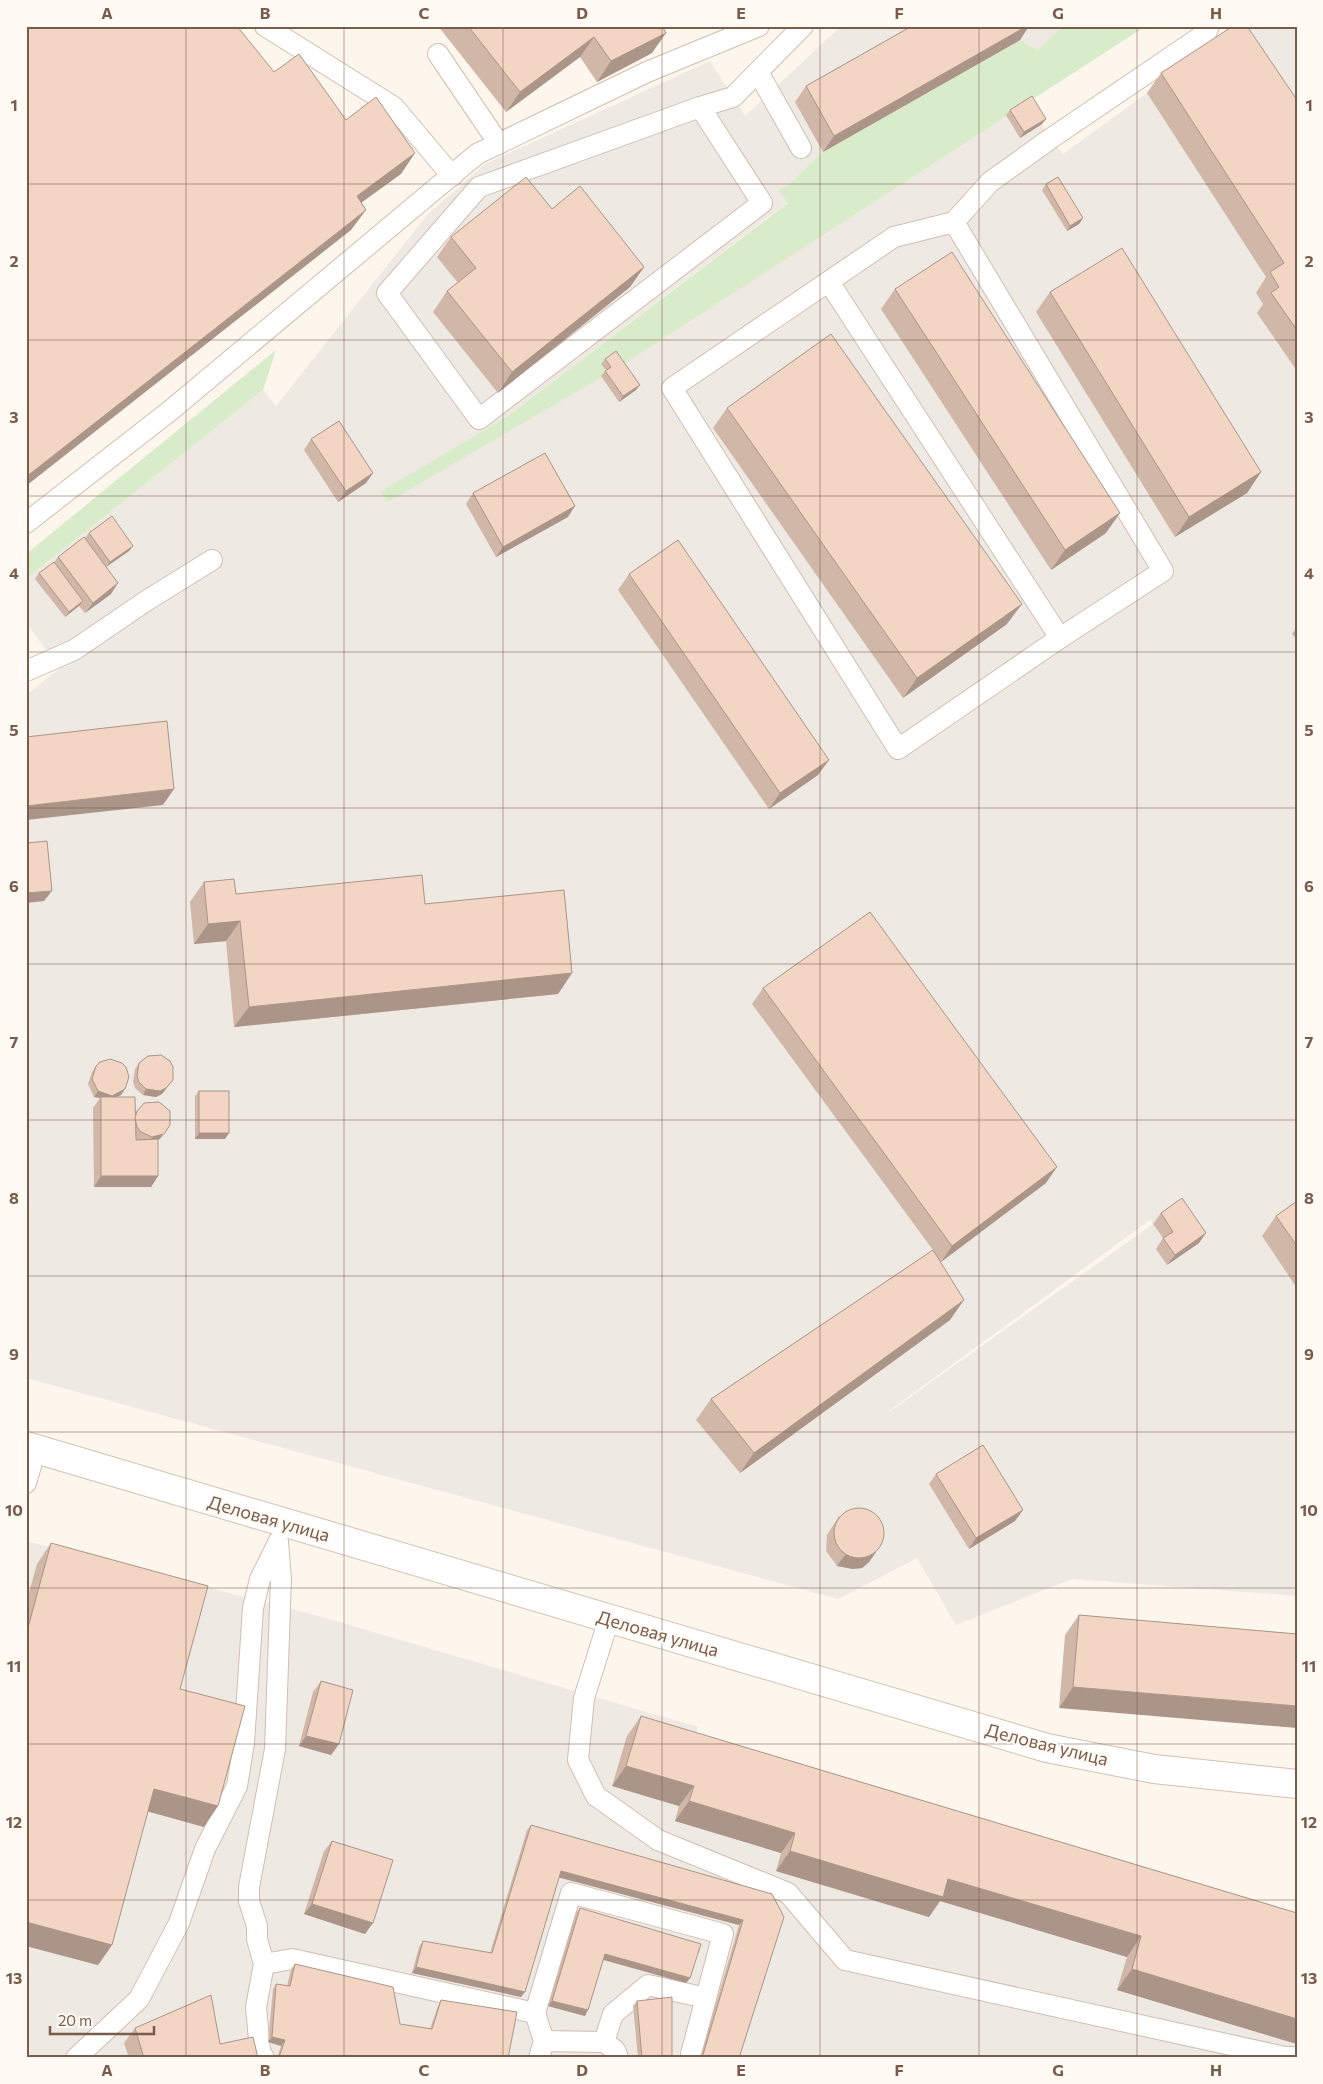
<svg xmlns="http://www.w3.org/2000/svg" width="1323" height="2084" font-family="Commissioner,sans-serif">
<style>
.industrial{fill:#efe9e4;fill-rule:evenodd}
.green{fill:#d8ecc9}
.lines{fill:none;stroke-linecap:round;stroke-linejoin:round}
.lane-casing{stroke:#d1beb0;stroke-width:22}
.secondary-casing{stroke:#d6c0b0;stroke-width:30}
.lane{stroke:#fff;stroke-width:20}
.secondary{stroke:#fff;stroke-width:28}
.wall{fill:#d1b7a8}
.shaded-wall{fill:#aa9588}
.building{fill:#f3d5c3;stroke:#aa9588}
.grid{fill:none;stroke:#7a5c4d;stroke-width:1;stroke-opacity:0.55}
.labels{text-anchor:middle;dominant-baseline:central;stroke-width:4;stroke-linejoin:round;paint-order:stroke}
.street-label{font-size:18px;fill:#7a5c4d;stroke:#fffaf3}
.neatline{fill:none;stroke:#7a5c4d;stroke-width:2}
.grid-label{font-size:16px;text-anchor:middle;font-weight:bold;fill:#7a5c4d}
</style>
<rect width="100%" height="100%" fill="#fdf6ec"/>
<g class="industrial">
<path d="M841,26H1063L1037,50L1020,40L823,152L787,186L779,190L788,202L508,416L381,492L388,502L607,372L601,364L620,366L1007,115L1042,124L1050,139L1063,154L1147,93L1248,26H1297V1596L1072,1579L956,1625L917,1558L838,1599L26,1378V695L60,668L26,623V579L263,390L276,406L428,214L485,164L710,61L745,116ZM1150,1220L1153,1224L889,1412V1411Z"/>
<path d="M26,1541L315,1615L698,1727L693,1756L1297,1938V2058H26Z"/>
</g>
<g class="green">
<path d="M1063,26H1146L619,367L388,502L380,492L508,416L788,203L778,190L787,186L823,152L1020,40L1037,50Z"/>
<path d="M276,350L263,390L26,579V554Z"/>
</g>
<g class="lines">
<defs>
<g id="lane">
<path d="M265,26L394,107L452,176"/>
<path d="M438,54L499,144"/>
<path d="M758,72L801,148"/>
<path d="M700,107L762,203L479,419L387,293L479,187L700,107L733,97L803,26"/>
<path d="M954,222L894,237L672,388L898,749L1060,638L1163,571L954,222L990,182L1050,139L1206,33L1209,26"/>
<path d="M829,282L1060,638"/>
<path d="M26,523L171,410L477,154L647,72L759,26"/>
<path d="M26,671L74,650L146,601L212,560"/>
<path d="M26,1483L36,1449"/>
<path d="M609,1619L584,1698L578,1760L596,1796L658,1840L788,1893L845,1960L1285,2057H1297"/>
<path d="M264,1964L292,1959L535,2013L544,2041L539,2058"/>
<path d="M535,2013L571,1893L723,1934L691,2054"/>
<path d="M544,2041L604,2042L615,2050L618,2058"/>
<path d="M604,2042L613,2014L648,1985L706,1998"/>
<path d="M76,2058L139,1999L179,1923L205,1849L237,1786L244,1743L253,1608L260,1579L278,1543"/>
<path d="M264,2058L260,2051L256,2007L264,1964L257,1939V1926L249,1901V1887L275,1749L281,1579L278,1542"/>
</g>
<path id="secondary" d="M26,1446L1047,1748L1154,1769L1297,1784"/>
</defs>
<use href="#lane" class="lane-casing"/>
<use href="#secondary" class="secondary-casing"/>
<use href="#lane" class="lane"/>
<use href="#secondary" class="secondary"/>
</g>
<g class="wall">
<path d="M438,26H662L652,53L597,82L580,57L506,112Z"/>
<path d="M912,26H1029L1020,40L823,152L795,102L806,86Z"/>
<path d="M1293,26H1297V33Z"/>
<path d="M1161,73L1297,100V371L1257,313L1263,304L1256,293L1266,277L1147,93Z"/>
<path d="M1010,110L1042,124L1020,138L1006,115Z"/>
<path d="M1046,184L1083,218L1079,224L1067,231L1042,190Z"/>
<path d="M552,209L644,267L630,287L498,393L433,312L447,291L458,283L437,257L451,237Z"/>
<path d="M895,289L1106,533L1051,570L881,309Z"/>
<path d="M1050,292L1261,472L1247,493L1175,537L1036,312Z"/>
<path d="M605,359L636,390L619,402L601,376L606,370L601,364Z"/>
<path d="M727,408L1007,624L903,698L713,428Z"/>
<path d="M311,439L373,473L366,483L338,502L304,450Z"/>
<path d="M473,493L568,517L496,557L466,504Z"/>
<path d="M89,533L129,551L106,567L85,538Z"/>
<path d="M58,557L111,594L85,613L79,606L65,617L35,579L39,573L54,562Z"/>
<path d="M629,574L818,775L769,809L618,590Z"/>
<path d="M1297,627V640L1292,634Z"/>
<path d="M204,882L236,894L425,904L572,973L558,994L234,1027L226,941L194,944L190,902Z"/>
<path d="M763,988L1046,1183L941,1262L936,1255L950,1320L740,1473L696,1420L711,1399L933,1250L752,1004Z"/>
<path d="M139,1063L173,1080L162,1094L156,1097L143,1095L135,1088L133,1082L135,1069Z"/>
<path d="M96,1066L121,1095L116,1097L135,1114L137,1111L160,1139L158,1140V1176L151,1187H94L93,1108L100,1098L94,1097L88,1084L92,1072Z"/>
<path d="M199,1091L225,1139H195V1096Z"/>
<path d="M1297,1201V1288L1262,1236L1276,1216Z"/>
<path d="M1161,1213L1199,1243L1167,1265L1156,1249L1163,1238L1153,1224Z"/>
<path d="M936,1474L1015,1521L969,1549L929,1484Z"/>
<path d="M839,1516L876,1552L869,1562L862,1568L853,1569L837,1566L826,1551L827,1535Z"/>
<path d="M51,1543L180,1689L204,1827L147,1811L112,1945L98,1965L26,1946V1603L37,1564Z"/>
<path d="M1079,1615L1297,1634L1059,1708L1065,1635Z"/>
<path d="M321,1681L339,1744L331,1755L299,1746L313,1692Z"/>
<path d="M641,1716L1297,1913V2044L1117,1990L1127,1957L940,1901L929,1917L776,1871L781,1853L675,1821L679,1806L612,1786L627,1736Z"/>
<path d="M531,1825L772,1894L739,2058H700L739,1925L559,1877L521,1997L412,1973L419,1947L423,1941L490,1953L527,1830Z"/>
<path d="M332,1841L365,1934L304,1914L324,1851Z"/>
<path d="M580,1908L690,1978L686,1983L603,1960L585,2016L548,2006L576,1913Z"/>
<path d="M295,1964L400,2024L430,2029L438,2006L441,2000L508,2058H277L281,2046L268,2042L273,1989L276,1984L287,1986L291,1969Z"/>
<path d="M637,2001L672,2058H681H638L633,2006Z"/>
<path d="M135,2028L220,2044L258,2058H129L124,2043Z"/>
</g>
<g class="shaded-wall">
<path d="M1027,26H1029L1020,40L823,152L834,136Z"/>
<path d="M666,33L652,53L597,82L611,61Z"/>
<path d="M594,37L580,57L506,112L520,92Z"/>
<path d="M1046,119L1042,124L1020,138L1024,132Z"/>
<path d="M415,153L401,174L343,216L357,196Z"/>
<path d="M366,210L351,230L26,486V477Z"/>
<path d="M1083,218L1079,224L1067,231L1070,226Z"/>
<path d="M644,267L630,287L498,393L512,372Z"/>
<path d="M640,385L636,390L619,402L623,396Z"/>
<path d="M1261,472L1247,493L1175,537L1189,517Z"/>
<path d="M373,473L366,483L338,502L346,491Z"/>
<path d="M575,506L568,517L496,557L503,547Z"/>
<path d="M1120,513L1106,533L1051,570L1065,550Z"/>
<path d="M133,546L129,551L106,567L110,562Z"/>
<path d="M118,583L111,594L85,613L93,603Z"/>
<path d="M83,601L79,606L65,617L69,612Z"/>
<path d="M1022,604L1007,624L903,698L917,678Z"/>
<path d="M829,760L818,775L769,809L780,793Z"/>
<path d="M174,789L163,805L26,820V806Z"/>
<path d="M52,891L44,901L26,903V893Z"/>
<path d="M240,921L226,941L194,944L208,924Z"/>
<path d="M572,973L558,994L234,1027L249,1007Z"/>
<path d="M173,1080L162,1094L156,1097L143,1095L146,1089Z"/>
<path d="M125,1089L121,1095L108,1101L101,1097L100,1098L94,1097L98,1091Z"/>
<path d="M170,1125L160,1139L149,1143L152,1137Z"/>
<path d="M199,1133H229L225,1139H195Z"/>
<path d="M1057,1167L1046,1183L941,1262L952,1246Z"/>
<path d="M101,1176H158L151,1187H94Z"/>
<path d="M1206,1233L1199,1243L1167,1265L1175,1255Z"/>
<path d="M964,1300L950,1320L740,1473L754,1453Z"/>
<path d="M1023,1510L1015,1521L969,1549L976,1538Z"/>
<path d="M876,1552L869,1562L862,1568L853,1569L837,1566L845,1555Z"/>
<path d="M1073,1687L1297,1706V1728L1059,1708Z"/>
<path d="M306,1736L339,1744L331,1755L299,1746Z"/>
<path d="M626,1766L694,1786L679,1806L612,1786Z"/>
<path d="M154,1789L218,1806L204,1827L139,1809Z"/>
<path d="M689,1801L795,1833L781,1853L675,1821Z"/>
<path d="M790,1851L948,1879L1141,1936L1127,1957L940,1901L929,1917L776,1871Z"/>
<path d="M561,1871L743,1920L739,1925L557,1877Z"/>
<path d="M312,1904L373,1923L365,1934L304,1914Z"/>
<path d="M26,1922L112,1945L98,1965L26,1946Z"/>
<path d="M605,1954L690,1978L686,1983L601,1959Z"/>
<path d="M416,1967L525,1992L521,1997L412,1973Z"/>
<path d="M1132,1969L1297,2019V2044L1117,1990Z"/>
<path d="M552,2001L588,2010L585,2016L548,2006Z"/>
<path d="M272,2037L285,2040L281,2046L268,2042Z"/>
</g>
<g class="building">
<path d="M26,26H237L274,72L299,54L346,120L376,97L415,153L357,196L366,210L26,477Z"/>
<path d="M468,26H662L666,33L611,61L594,37L520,92Z"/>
<path d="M912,26H1027L834,136L806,86Z"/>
<path d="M1233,26H1247L1297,100V330L1271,293L1279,287L1270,272L1284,263L1161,73Z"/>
<path d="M1032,96L1046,119L1024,132L1010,110Z"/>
<path d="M526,177L552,209L580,186L644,267L512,372L447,291L476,268L451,237Z"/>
<path d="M1058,177L1083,218L1070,226L1046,184Z"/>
<path d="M1122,248L1261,472L1189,517L1050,292Z"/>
<path d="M952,252L1120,513L1065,550L895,289Z"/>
<path d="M831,334L1022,604L917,678L727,408Z"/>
<path d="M616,351L640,385L623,396L605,371L611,367L605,359Z"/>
<path d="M339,421L373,473L346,491L311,439Z"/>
<path d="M545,453L575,506L503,547L473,493Z"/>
<path d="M112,516L133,546L110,562L89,533Z"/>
<path d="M84,537L118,583L93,603L58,557Z"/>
<path d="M678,540L829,760L780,793L629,574Z"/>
<path d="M54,562L83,601L69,612L39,573Z"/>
<path d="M167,721L174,789L26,806V737Z"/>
<path d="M47,841L52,891L26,893V843Z"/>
<path d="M422,875L425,904L564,890L572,973L249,1007L240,921L208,924L204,882L234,879L236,894Z"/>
<path d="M870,912L1057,1167L952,1246L763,988Z"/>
<path d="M161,1055L170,1061L173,1067V1080L166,1088L160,1091L146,1089L139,1082L137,1076L139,1063L148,1056Z"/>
<path d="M110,1059L122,1063L126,1067L129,1077L125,1089L112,1096L98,1091L92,1079L96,1066L100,1062Z"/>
<rect x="199" y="1091" width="30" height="42"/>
<path d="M101,1097H135L136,1140L158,1139V1176H101Z"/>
<path d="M159,1102L170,1111V1125L164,1134L152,1137L141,1132L137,1127L135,1118L137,1111L144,1103Z"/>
<path d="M1182,1198L1206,1233L1175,1255L1163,1238L1173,1232L1161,1213Z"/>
<path d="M1297,1201V1246L1276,1216Z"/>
<path d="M933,1250L964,1300L754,1453L711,1399Z"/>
<path d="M983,1445L1023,1510L976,1538L936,1474Z"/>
<circle cx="859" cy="1533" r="25"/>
<path d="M51,1543L208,1586L180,1689L245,1706L218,1806L154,1789L112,1945L26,1922V1635Z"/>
<path d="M1079,1615L1297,1634V1706L1073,1687Z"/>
<path d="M321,1681L353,1690L339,1744L306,1736Z"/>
<path d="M641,1716L1297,1913V2019L1132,1969L1141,1936L948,1879L943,1897L790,1851L795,1833L689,1801L694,1786L626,1766Z"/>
<path d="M531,1825L772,1894L784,1917L739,2058H702L743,1920L561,1871L525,1992L416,1967L423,1941L492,1953Z"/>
<path d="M332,1841L393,1860L373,1923L312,1904Z"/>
<path d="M580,1908L701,1944L690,1978L605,1954L588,2010L552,2001Z"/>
<path d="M295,1964L393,1987L400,2024L432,2029L441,2000L517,2012L508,2058H415L413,2057L412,2058H281L279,2057L285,2040L272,2037L276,1984L290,1986Z"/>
<path d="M211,1995L220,2044L253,2037L258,2058H144L135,2028Z"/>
<path d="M672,1997V2058L681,2057V2058H642L637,2001Z"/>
</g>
<path class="grid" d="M186,26V2058M344,26V2058M503,26V2058M662,26V2058M820,26V2058M979,26V2058M1137,26V2058M26,184H1297M26,340H1297M26,496H1297M26,652H1297M26,808H1297M26,964H1297M26,1120H1297M26,1276H1297M26,1432H1297M26,1588H1297M26,1744H1297M26,1900H1297"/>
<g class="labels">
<g class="street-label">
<text transform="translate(269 1518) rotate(16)">Деловая улица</text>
<text transform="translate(658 1633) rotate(16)">Деловая улица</text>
<text transform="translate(1047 1744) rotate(14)">Деловая улица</text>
</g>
</g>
<rect width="1323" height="2084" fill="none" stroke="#fffaf3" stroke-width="55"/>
<path d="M50 2026v8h104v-8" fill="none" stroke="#7a5c4d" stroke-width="2.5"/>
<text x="58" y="2026" font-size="15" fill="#7a5c4d" stroke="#fffaf3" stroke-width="4" paint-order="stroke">20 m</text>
<rect x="28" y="28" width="1268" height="2028" class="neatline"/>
<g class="grid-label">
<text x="107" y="19">A</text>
<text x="265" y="19">B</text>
<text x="424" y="19">C</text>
<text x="582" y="19">D</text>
<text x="741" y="19">E</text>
<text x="899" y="19">F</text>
<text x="1058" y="19">G</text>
<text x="1216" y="19">H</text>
<text x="14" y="111">1</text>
<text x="1309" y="111">1</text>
<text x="14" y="267">2</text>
<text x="1309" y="267">2</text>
<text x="14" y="423">3</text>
<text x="1309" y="423">3</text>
<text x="14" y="579">4</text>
<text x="1309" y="579">4</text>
<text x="14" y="736">5</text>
<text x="1309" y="736">5</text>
<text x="14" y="892">6</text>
<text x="1309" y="892">6</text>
<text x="14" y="1048">7</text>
<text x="1309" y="1048">7</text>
<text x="14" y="1204">8</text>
<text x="1309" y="1204">8</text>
<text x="14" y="1360">9</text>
<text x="1309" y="1360">9</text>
<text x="14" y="1516">10</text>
<text x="1309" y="1516">10</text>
<text x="14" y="1672">11</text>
<text x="1309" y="1672">11</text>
<text x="14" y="1828">12</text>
<text x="1309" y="1828">12</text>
<text x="14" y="1984">13</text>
<text x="1309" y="1984">13</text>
<text x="107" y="2076">A</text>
<text x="265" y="2076">B</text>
<text x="424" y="2076">C</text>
<text x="582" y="2076">D</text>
<text x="741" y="2076">E</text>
<text x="899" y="2076">F</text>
<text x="1058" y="2076">G</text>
<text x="1216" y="2076">H</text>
</g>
</svg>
